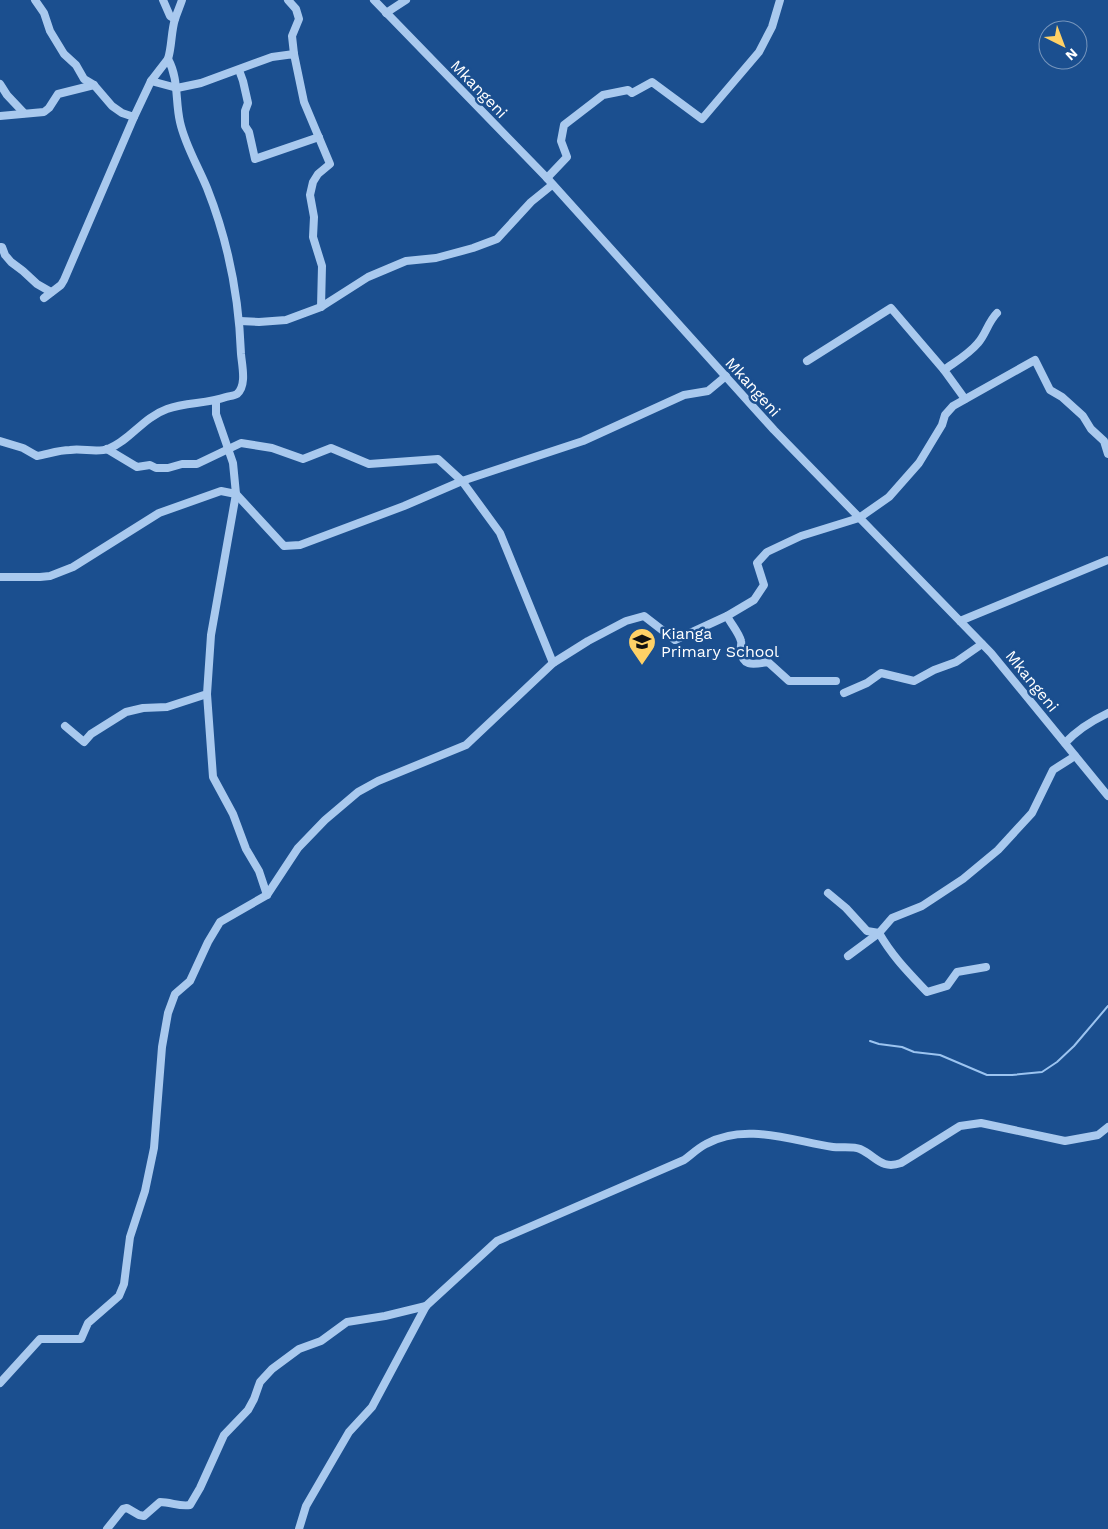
<svg xmlns="http://www.w3.org/2000/svg" width="1108" height="1529" font-family="'Work Sans',sans-serif">
<style>
.lines{fill:none;stroke-linecap:round;stroke-linejoin:round}
.stream{stroke:#9cc4f0;stroke-width:2}
.minor{stroke:#a9c9ee;stroke-width:8}
.labels{text-anchor:middle;dominant-baseline:central;stroke-width:5;stroke-linejoin:round;paint-order:stroke}
.street-label{font-size:16px;fill:#fff;stroke:#1b4f8f}
.poi-label{font-size:16px;fill:#fff;stroke:#1b4f8f;text-anchor:start}
</style>
<rect width="100%" height="100%" fill="#1b4f8f"/>
<g class="lines">
<path class="stream" d="M870,1041L879,1044L902,1047L914,1052L940,1055L987,1075H1012L1042,1072L1057,1062L1074,1046L1108,1006"/>
<g class="minor">
<path d="M35,0L44,13L50,31L64,54L76,65L84,79L94,85L112,106L122,113L134,117L151,81L177,88L201,83L272,57L294,54L304,102L330,164L318,174L313,182L310,195L314,217L313,237L322,266L321,307"/>
<path d="M163,0L170,16L175,19"/>
<path d="M288,0L296,9L299,19L292,36L294,54"/>
<path d="M374,0L547,178L774,430L991,653L1108,796"/>
<path d="M386,13L406,0"/>
<path d="M239,70L243,81L248,103L245,111V126L249,132L255,159L319,137"/>
<path d="M151,81L168,59"/>
<path d="M0,84L7,95L24,113"/>
<path d="M0,116L44,112L49,108L58,94L94,85"/>
<path d="M547,178L567,157L561,141L564,125L603,95L628,90L632,93L652,82L702,119L759,52L772,27L780,0"/>
<path d="M0,247H2L5,255L11,262L23,271L37,284L51,292"/>
<path d="M44,298L61,285L64,280L134,117"/>
<path d="M240,321L259,322L286,320L321,307L368,277L406,261L436,258L473,248L497,239L531,202L552,185"/>
<path d="M807,361L891,308L944,370"/>
<path d="M965,399L944,370C955,362 969,354 978,343C986,334 988,322 997,313"/>
<path d="M0,441L23,448L37,456C48,454 59,450 70,450C82,448 97,453 108,449C131,440 142,418 167,409C186,402 207,404 226,397C229,396 234,396 237,394C247,385 242,366 241,354C239,297 228,241 207,188C198,166 185,145 180,122C175,100 179,79 168,59C172,46 171,32 175,19C177,13 180,6 182,0"/>
<path d="M107,449L137,467L150,465L156,468H168L182,464H197L241,443L272,448L303,459L331,448L369,464L438,459L462,481L500,533L553,663"/>
<path d="M0,577H40L50,576L73,567L159,513L221,491L236,494L284,546L300,545L404,506L462,481L583,441L684,395L708,391L726,376"/>
<path d="M727,616C731,624 739,633 741,641C742,644 740,647 741,650C742,668 755,664 768,662L789,681H836"/>
<path d="M960,621L1108,560"/>
<path d="M844,693L867,683L881,673L914,681L934,670L956,662L982,644"/>
<path d="M207,694L213,777L233,814L246,849L259,871L267,895"/>
<path d="M65,726L84,742L91,734L126,712L143,708L167,707L207,694L211,635L236,494L233,463L216,414V401"/>
<path d="M1065,743C1078,729 1091,721 1108,713"/>
<path d="M828,893L846,908L867,931L879,933C892,956 909,973 927,992L947,986L957,972L986,967"/>
<path d="M848,956L879,933L892,918L922,906L963,879L998,850L1032,813L1053,770L1075,756"/>
<path d="M0,1383L40,1339H81L88,1323L119,1296L124,1284L130,1237L145,1191L154,1148L162,1047L168,1013L175,994L190,981L208,942L220,922L267,895L298,848L325,820L358,792L378,781L466,745L553,663L588,641L626,621L644,616L675,640L727,616L754,600L764,585L757,563L767,552L801,536L859,518L889,497L919,463L942,425L945,415L953,406L1035,360L1050,390L1062,397L1083,416L1091,429L1104,441L1108,454"/>
<path d="M107,1529L123,1509L127,1508L139,1515L144,1516L160,1502C171,1502 180,1507 190,1505L200,1488L224,1435L248,1410L254,1399L260,1382L272,1369L299,1349L321,1341L347,1322L385,1316L426,1306"/>
<path d="M299,1529L306,1506L349,1432L372,1407L426,1306L497,1241L684,1160C691,1155 698,1148 706,1144C745,1122 792,1141 833,1147C841,1148 853,1146 860,1149C876,1156 881,1170 901,1163L960,1126L981,1123L1065,1141L1098,1135L1108,1127"/>
</g>
</g>
<defs>
<symbol id="school-pin" viewBox="-11 -11 22 30"><path d="M0 17L-7.5 6A9.5 9.5 0 1 1 7.5 6Z" fill="#ffd166" stroke="#1b4f8f"/><path d="M0-5L7-2L0 1L-7-2ZM-4 1L0 2.5L4 1V4Q0 6-4 4Z" fill="#111"/></symbol>
</defs>
<g fill-rule="evenodd">
<use href="#school-pin" x="626" y="626" width="32" height="43"/>
</g>
<g class="labels">
<g class="street-label">
<text transform="translate(479 89) rotate(46)">Mkangeni</text>
<text transform="translate(753 387) rotate(48)">Mkangeni</text>
<text transform="translate(1032 681) rotate(51)">Mkangeni</text>
</g>
<g class="poi-label">
<text x="661" y="633">Kianga<tspan x="661" dy="18">Primary School</tspan></text>
</g>
</g>
<g transform="translate(1063 45) rotate(138)"><circle r="24" fill="#1b4f8f" stroke="#7695bc"/>
<path d="M0-4L9 19L0 12L-9 19Z" fill="#ffd166"/>
<text y="-8" font-size="14" font-weight="bold" text-anchor="middle" fill="#ffffff">N</text>
</g>
</svg>
